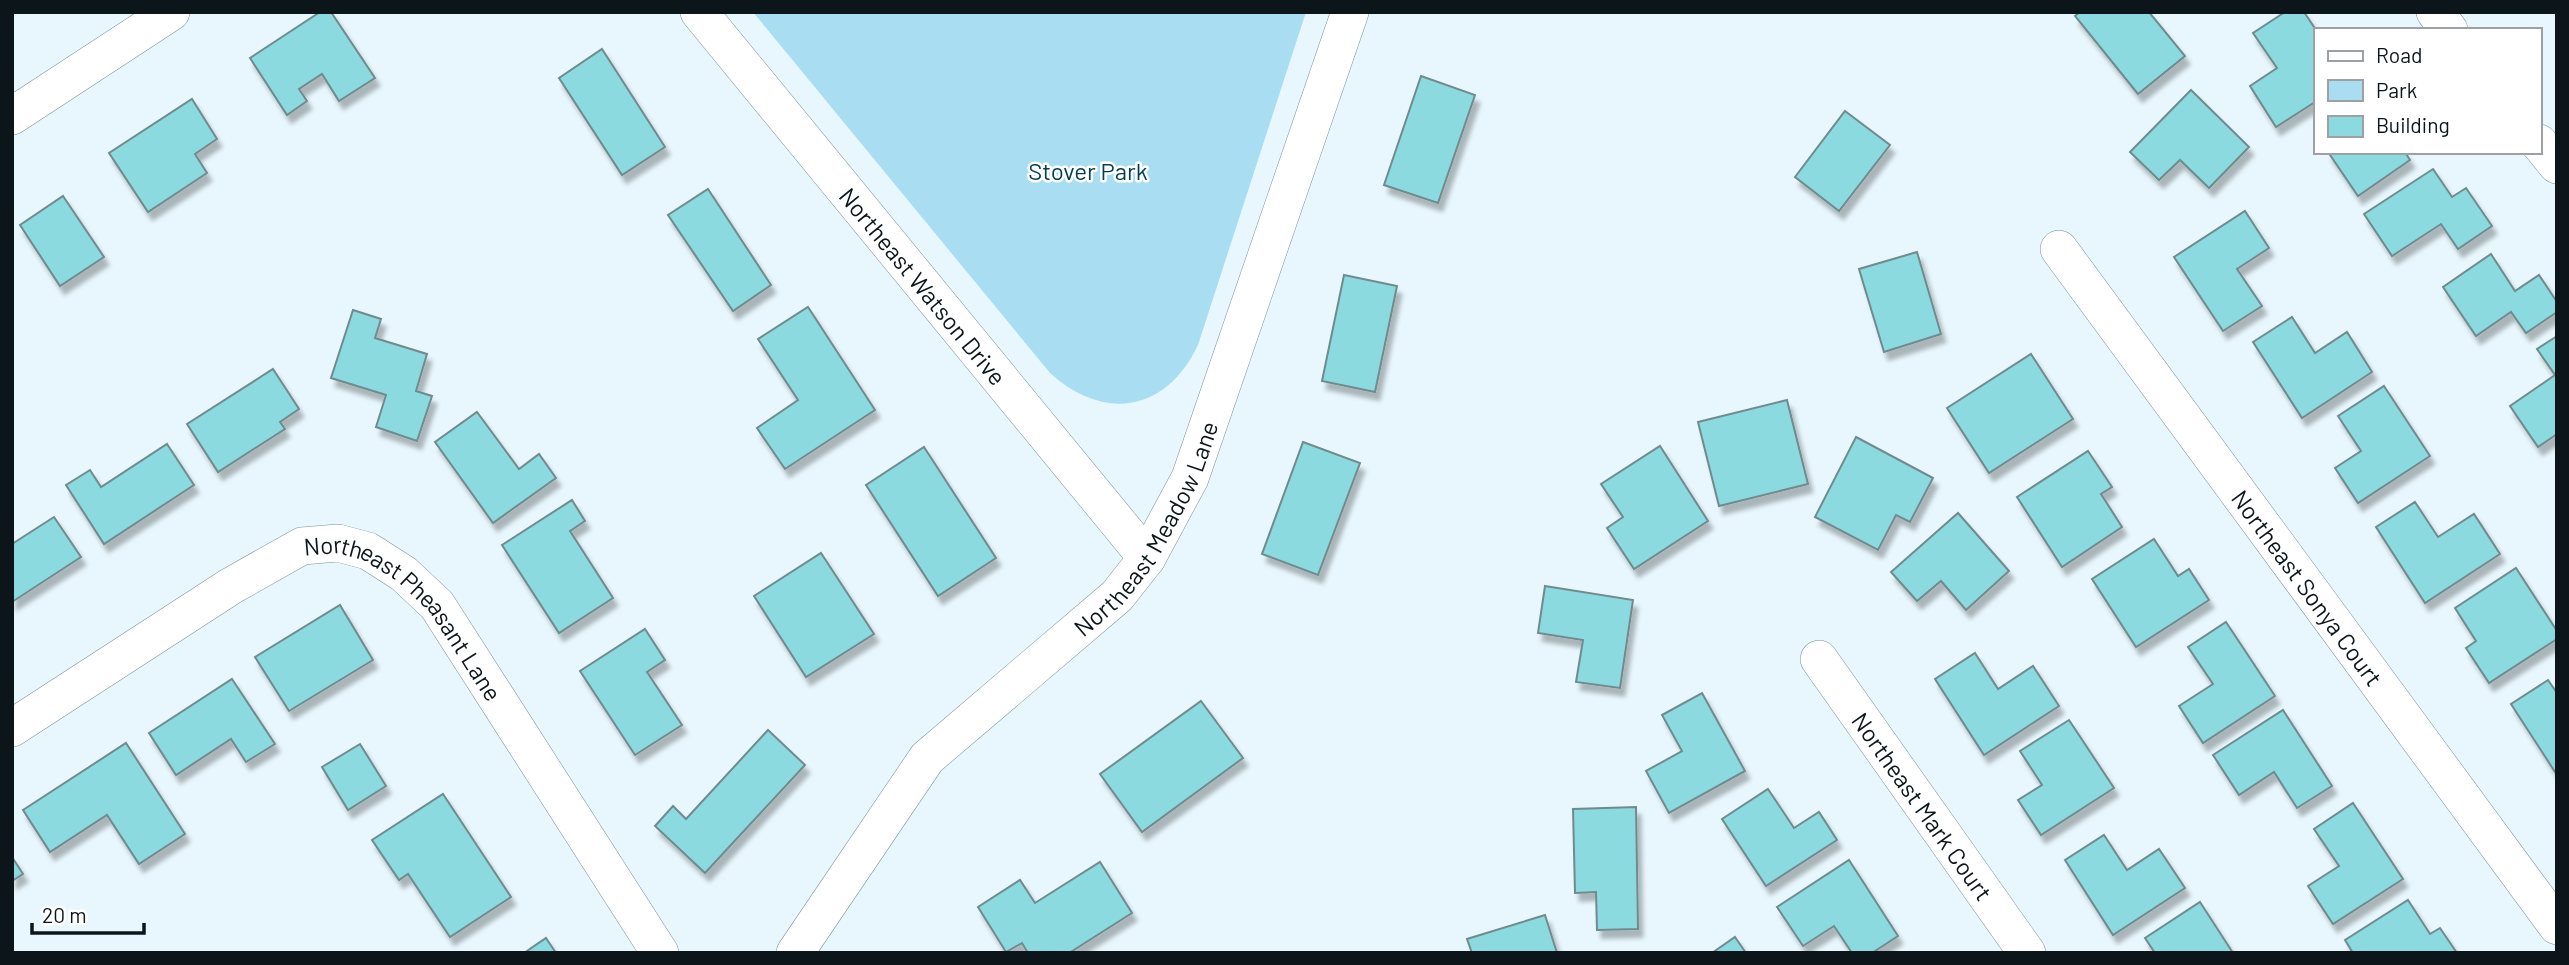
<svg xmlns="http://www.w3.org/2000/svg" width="2569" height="965" font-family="Barlow,sans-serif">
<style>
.green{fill:#a9ddf2}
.building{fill:#8bdae0;stroke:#708b8d;stroke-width:2;filter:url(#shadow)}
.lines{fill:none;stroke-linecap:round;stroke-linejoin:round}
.street-casing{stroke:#7b939d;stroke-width:38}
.street{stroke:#fff;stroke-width:37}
.labels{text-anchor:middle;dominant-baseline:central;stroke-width:5;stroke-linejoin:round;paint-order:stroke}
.park-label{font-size:24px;fill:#003d4f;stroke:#fff}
.street-label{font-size:24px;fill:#0c1519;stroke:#fff}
</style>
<defs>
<filter id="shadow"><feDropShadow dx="4.5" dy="8" stdDeviation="2" flood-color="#0004"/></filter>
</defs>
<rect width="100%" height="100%" fill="#e8f7fd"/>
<path class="green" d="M753,12H1306L1198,345C1166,412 1104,422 1050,373Z"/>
<g class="building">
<path d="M320,12H331L375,78L339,101L322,74L299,89L307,101L287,115L250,58Z"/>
<path d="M2080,12H2149L2185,56L2138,94L2075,16Z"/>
<path d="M2285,12H2304L2316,30L2315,102L2276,127L2250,86L2277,68L2253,33Z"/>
<path d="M602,49L665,147L622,175L559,78Z"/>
<path d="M1421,76L1475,95L1438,203L1384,185Z"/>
<path d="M2191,90L2249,147L2209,188L2180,160L2159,180L2130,152Z"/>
<path d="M192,99L217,139L195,154L207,173L148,212L109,153Z"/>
<path d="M1845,111L1890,145L1839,211L1795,177Z"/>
<path d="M2328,152H2405L2410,160L2358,196Z"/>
<path d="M2433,169L2452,197L2466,188L2492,226L2458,249L2441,224L2392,256L2364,214Z"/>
<path d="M708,189L771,285L733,311L668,215Z"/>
<path d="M63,196L104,257L60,286L20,225Z"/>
<path d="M2245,211L2269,248L2237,269L2262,306L2223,331L2174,257Z"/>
<path d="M1917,252L1941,334L1884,352L1859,269Z"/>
<path d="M2491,254L2515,291L2539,275L2557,302V312L2526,333L2511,312L2476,336L2443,287Z"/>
<path d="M1344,275L1397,286L1375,392L1322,381Z"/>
<path d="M808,307L875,410L785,469L757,428L798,400L758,339Z"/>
<path d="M353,310L381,319L375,338L427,354L416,391L432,396L417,441L376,427L386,395L331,378Z"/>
<path d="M2292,317L2315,353L2347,332L2372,372L2302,418L2253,342Z"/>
<path d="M2557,336V434L2538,447L2510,406L2555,375L2537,349Z"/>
<path d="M2031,354L2073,419L1989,473L1947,408Z"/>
<path d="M273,369L299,409L280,422L285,429L218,472L187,424Z"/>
<path d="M2384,386L2430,456L2358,503L2335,468L2361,451L2338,416Z"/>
<path d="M1787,400L1808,484L1719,506L1698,422Z"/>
<path d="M477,412L519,469L539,454L556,478L493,523L435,442Z"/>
<path d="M1856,437L1933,478L1910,522L1896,515L1878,550L1815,517Z"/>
<path d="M1303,442L1360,463L1318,575L1262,554Z"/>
<path d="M167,444L194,485L104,544L66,485L90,470L101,487Z"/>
<path d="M1660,446L1708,521L1634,569L1607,528L1623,517L1601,484Z"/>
<path d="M924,447L996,558L938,596L866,485Z"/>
<path d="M2088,451L2112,487L2101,494L2122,527L2062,567L2017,497Z"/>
<path d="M572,500L585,521L570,531L613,598L559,633L502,545Z"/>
<path d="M2415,502L2438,537L2474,514L2500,554L2425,603L2376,527Z"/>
<path d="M1958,513L2009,571L1966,610L1941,581L1917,601L1891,572Z"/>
<path d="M54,517L81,557L12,602V544Z"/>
<path d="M2154,539L2178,576L2189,569L2209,600L2136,647L2092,579Z"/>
<path d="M821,553L874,634L806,677L754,596Z"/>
<path d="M2516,568L2557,631V639L2489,683L2466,648L2476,641L2455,608Z"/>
<path d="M1545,586L1633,600L1620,688L1576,682L1583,640L1538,633Z"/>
<path d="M340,605L373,660L289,711L255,657Z"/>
<path d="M2226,622L2275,696L2203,743L2179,706L2213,684L2188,647Z"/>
<path d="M645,629L665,660L647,672L682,725L635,755L580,671Z"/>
<path d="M1975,653L1998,689L2033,666L2059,706L1984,755L1935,679Z"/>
<path d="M232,679L275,744L246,762L231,739L176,775L149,733Z"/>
<path d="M2548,680L2557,693V775L2511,704Z"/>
<path d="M1702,693L1745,771L1669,813L1646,771L1682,751L1662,715Z"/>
<path d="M1201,701L1243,758L1142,832L1100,774Z"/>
<path d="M2283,710L2332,786L2297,808L2274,772L2239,795L2213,755Z"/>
<path d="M2069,720L2114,788L2041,835L2018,800L2042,785L2020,751Z"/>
<path d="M768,730L805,765L705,873L655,826L673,806L686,819Z"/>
<path d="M126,743L185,834L139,864L107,815L50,852L23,810Z"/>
<path d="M360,744L386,786L348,810L322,767Z"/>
<path d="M1768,789L1794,828L1819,812L1837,840L1766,886L1722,819Z"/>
<path d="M443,794L511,897L450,937L408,874L399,880L372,840Z"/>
<path d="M2353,803L2403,879L2333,924L2308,886L2339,866L2314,829Z"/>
<path d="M1636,807L1638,929L1597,930L1596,892L1575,893L1573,809Z"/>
<path d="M2104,835L2127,870L2159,849L2185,888L2113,935L2065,860Z"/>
<path d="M12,857L23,874L12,881Z"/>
<path d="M1849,860L1898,936L1872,953H1852L1834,926L1803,946L1777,907Z"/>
<path d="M1100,862L1132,913L1069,953H1028L1022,943L1006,952L978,907L1020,880L1035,903Z"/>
<path d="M2408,900L2430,934L2440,928L2457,953H2353L2345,940Z"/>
<path d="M2200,902L2233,953H2155L2145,938Z"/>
<path d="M1545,915L1557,953H1472L1467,939Z"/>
<path d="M1735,937L1746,953H1712Z"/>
<path d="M546,938L556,953H524Z"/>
</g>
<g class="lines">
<defs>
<g id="street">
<path id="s1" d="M699,12L1147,558"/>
<path d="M2435,12L2449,30"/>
<path d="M12,116L171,12"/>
<path d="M2539,143L2557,165"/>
<path id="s2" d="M2059,249L2557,926"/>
<path id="s3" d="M1819,659L2027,953"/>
<path id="s4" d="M12,728L231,586L302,546L338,543L368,551L404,574L437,605L660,953"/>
<path id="s5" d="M795,953L927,758L1117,596L1147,558L1190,478L1350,12"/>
</g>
</defs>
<use href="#street" class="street-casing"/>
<use href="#street" class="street"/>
</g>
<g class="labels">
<g class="park-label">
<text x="1088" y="170">Stover Park</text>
</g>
<g class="street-label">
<text stroke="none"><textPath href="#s1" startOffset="354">Northeast Watson Drive</textPath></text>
<text stroke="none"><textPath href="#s5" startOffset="558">Northeast Meadow Lane</textPath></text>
<text stroke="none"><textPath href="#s2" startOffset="420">Northeast Sonya Court</textPath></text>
<text stroke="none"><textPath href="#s4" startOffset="476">Northeast Pheasant Lane</textPath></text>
<text stroke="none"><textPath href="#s3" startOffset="180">Northeast Mark Court</textPath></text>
</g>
</g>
<rect width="2569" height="965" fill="none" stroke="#0c1519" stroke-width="28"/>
<rect x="2314" y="28" width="228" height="126" fill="#ffffff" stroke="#9ea1a3" stroke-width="2"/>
<rect x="2328" y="51" width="35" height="10" fill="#ffffff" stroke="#9ea1a3" stroke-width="2"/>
<text x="2376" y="63" font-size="21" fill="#0c1519">Road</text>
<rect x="2328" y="80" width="35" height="21" fill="#a9ddf2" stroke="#9ea1a3" stroke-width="2"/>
<text x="2376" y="98" font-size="21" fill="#0c1519">Park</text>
<rect x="2328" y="116" width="35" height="21" fill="#8bdae0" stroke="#9ea1a3" stroke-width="2"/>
<text x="2376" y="133" font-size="21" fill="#0c1519">Building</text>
<path d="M32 923v10h112v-10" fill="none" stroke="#0c1519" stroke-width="3.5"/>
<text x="42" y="923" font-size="21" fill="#0c1519" stroke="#ffffff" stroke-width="5" paint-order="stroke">20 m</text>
</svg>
